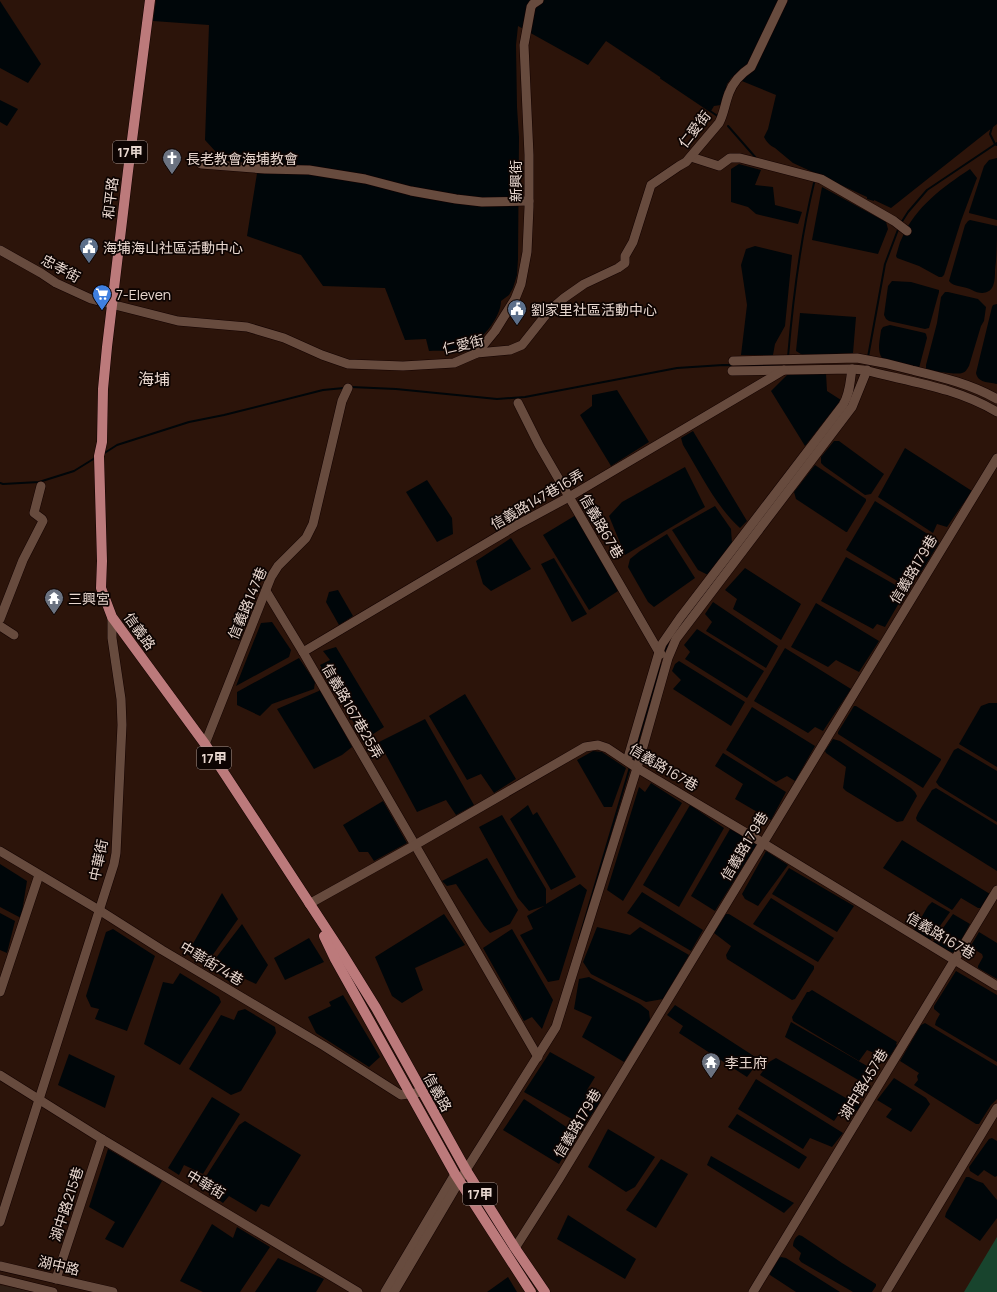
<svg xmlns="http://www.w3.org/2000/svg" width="997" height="1292" font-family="Manrope,'Noto Sans TC',sans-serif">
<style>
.education{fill:#2f1f16}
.green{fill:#18442d}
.water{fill:#000609}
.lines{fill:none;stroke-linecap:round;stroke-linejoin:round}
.stream{stroke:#000609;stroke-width:2}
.minor-casing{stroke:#130200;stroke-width:10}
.major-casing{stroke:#130200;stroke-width:11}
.minor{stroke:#674b3e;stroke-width:9}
.major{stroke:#bc7a7b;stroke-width:10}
.labels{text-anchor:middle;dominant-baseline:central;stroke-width:3.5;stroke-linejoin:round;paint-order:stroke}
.shield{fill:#0d0402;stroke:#a69892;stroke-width:1}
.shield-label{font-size:13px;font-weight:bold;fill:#e8d7cf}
.street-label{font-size:14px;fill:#e8d7cf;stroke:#0d0402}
.poi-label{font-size:14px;fill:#e8d7cf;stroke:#0d0402;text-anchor:start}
.quarter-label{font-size:16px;fill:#e8d7cf;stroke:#0d0402}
</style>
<rect width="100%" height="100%" fill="#2c140a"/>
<path class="education" d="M0,1285L32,1292H0Z"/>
<path class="green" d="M997,1237V1292H964Z"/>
<g class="water">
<path d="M156,0H997V124L891,208L874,200V201L867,199V197L793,163L775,148C770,146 766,141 764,137L768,129L776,95L732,77L727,84L721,105L714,106L711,111L606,41L588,65L518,26L516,45L517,107L519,137L518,259L517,275L513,288L509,295L501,301C501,318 480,343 464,349C453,352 440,350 429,351L426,339L405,340L385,288L323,286L301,255L247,236L258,167L226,163L205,140L209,25L153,21Z"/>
<path d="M0,1L41,64L28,83L0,68Z"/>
<path d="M0,100L18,109L7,126L0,122Z"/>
<path d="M997,158V220L969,213V212L984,166L989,160Z"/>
<path d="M739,164L761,170L755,185L773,187L775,205L802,212L798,224L756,214L748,207L731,202V169Z"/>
<path d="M970,169L977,178L961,221L944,275L942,277H939L919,266L897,258L896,256C898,250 899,243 902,238C915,207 943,187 970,169Z"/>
<path d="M822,187L886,222L888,229L878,254L812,240Z"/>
<path d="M970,220L997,226C997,241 997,255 995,270C995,275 995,281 993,286C989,295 979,294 972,290C965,286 953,287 949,281L965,225L968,221Z"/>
<path d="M755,246L792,255L785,326L775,344L773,355H741L747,305L741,265L746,249Z"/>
<path d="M892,281L911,282L939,290V292L929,328L925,329L889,321L886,319L884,315L888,286Z"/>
<path d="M945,292H948L978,299L986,307L984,321L981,326L969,366C967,369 966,372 962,373C957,375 932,371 926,369V365L937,323L941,297Z"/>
<path d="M997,304V384C988,382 978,383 976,373L992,307L993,305Z"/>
<path d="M800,313L856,317L853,353L804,356L796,351Z"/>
<path d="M890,325L925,333L926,334L927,338L919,368L884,360C876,353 880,340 881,330L883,327Z"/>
<path d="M789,373H826L827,391L841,400L805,446L771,391Z"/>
<path d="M617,390L649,442L611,466L580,415L592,406V395Z"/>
<path d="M693,431L747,521L740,528C717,508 699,471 683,445L681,438Z"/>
<path d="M834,441H839L884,474L871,494L865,495L824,466L821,463V457Z"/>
<path d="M905,448L972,491L947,527L937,524L933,533L878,497Z"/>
<path d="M815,465L866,499V501L847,532H846L796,499L794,492Z"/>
<path d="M685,467L705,507L625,555L609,516L622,502Z"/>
<path d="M427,480L452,518L453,534L437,542L406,492Z"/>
<path d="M875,501L934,538L939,543L918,577L906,570L899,582L846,550Z"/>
<path d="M715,506L731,529L732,544L708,575L698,570L672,530Z"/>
<path d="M576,515L618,591L589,610L543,535Z"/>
<path d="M667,534L695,578L654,607L648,602L628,567L630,559L640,551Z"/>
<path d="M511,538L531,569L491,591L483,584L476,561Z"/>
<path d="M846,557L906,591L885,627L877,624L873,629L821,601Z"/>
<path d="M554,558L587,614L572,622L541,564Z"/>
<path d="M745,568L801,604L781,640L733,609L737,599L725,590Z"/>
<path d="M338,590L353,616L339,625L326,602L329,592Z"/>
<path d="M713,602L778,646L766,668L706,631L712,622L705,614Z"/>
<path d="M816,603L879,641L859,672L836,660L828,667L791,647Z"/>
<path d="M272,622L291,650L289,657L236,686L261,623Z"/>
<path d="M697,629L764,671L747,698L685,659L690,652L684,645Z"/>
<path d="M336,647L384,727L364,740L320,665L330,660L323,651Z"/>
<path d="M785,648L851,689L823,731L815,727L808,733L754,701Z"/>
<path d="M299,658L315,682L314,689L272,704L260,716L237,705V692Z"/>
<path d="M679,661L745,702L731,726L673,689L681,680L672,671L675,664Z"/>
<path d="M321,690L352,747L342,755L314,769L277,709Z"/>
<path d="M465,694L516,779L494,793L481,774L467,780L429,716Z"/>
<path d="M989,703H997V767L959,744L981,706Z"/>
<path d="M854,706H856L941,759V760L923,788L838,734V732Z"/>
<path d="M752,707L815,746L795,781L787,776L776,782L726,750Z"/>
<path d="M425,719L474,805L456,815L446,800L417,812L379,742Z"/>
<path d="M833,739L840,741L911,788L915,792L917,796L903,821L897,822L846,791L843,788L846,767L826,753L825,751Z"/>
<path d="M958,748L997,771V822L939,786L936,782L954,750Z"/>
<path d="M593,751L602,752L626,768L612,807H604L577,760Z"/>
<path d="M723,753L786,792L771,820L735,799L743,784L715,766Z"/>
<path d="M651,783L682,803L623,901L607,890L639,787L645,792Z"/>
<path d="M936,788L997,825V871L917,821L916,818L918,813L932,790Z"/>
<path d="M383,801L407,843L374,861L368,852H359L343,825Z"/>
<path d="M528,805L533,815L537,812L576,877L551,890L510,819Z"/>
<path d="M690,805L724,828L679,907L643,885Z"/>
<path d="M502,815L546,889V904L580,884L587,890L559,980L548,982L520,935L533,929L527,916L544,906L529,911L518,898L479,827Z"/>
<path d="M730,829L757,844L715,911L691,896Z"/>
<path d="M902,840L990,894L981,908H978L961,898L953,909L952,910L883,868Z"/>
<path d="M766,851L788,865L758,906L745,899L742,894Z"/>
<path d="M487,858L518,910L510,924L490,933L484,926L456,884L447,886L442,881Z"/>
<path d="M0,864L27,881L21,918L0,907Z"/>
<path d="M789,868L854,906L837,932L772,894Z"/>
<path d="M642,892L703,930L691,951L627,913Z"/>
<path d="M222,893L238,919L205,966L187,954Z"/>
<path d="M771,898L834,938L818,962L753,924Z"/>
<path d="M932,902L950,912L930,940L914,930L928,906Z"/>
<path d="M0,913L15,921L7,953L0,950Z"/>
<path d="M444,914L465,945L415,968L423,990L402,1003L392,996L375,957Z"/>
<path d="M726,914H729L814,966V969L795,999L792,1000L727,959L726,955L731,946L714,933Z"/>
<path d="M953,914L970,924L954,953L943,949L933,942Z"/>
<path d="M242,924L268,965L256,984L243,978L237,987L209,967Z"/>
<path d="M597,927L630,935L640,927L689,955L663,999L646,1002L591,974L583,962Z"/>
<path d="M113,929L155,956L127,1031L95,1019L99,1009L91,1007L86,996L106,932Z"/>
<path d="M512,929L553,1000L542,1029L532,1017L524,1021L483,948Z"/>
<path d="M979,932L997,943V979L978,968V966L983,957L982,954L970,947Z"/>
<path d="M309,938L324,962L285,980L274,958Z"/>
<path d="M956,971L997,995V1062L935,1025L936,1021L940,1014L934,1009V1006Z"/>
<path d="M180,973L219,997L221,1002L180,1065L144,1044L163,982L173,984Z"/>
<path d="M589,977L640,1004L649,1011L650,1020L624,1062L582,1037L592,1017L574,1009L579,979Z"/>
<path d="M812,990L897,1042L896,1044L897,1045L888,1059L882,1057L875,1052L874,1053L867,1050L859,1061L793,1021L792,1017L807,992H809Z"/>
<path d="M343,995L380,1057L369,1067L316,1033L308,1017L331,1006L329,1002Z"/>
<path d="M675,1005L760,1060L747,1077L679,1033L683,1026L667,1015Z"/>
<path d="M245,1009L275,1027L276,1033L241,1091L231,1095L189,1069L221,1015L234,1020L238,1011Z"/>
<path d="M791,1022L874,1070L865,1084L785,1037Z"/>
<path d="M925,1023L997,1066V1099L991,1105L979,1124H976L914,1085L918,1080L917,1076L919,1073L900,1061L921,1025Z"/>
<path d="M550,1052L595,1077L587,1090L597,1097L600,1102L584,1126L524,1092Z"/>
<path d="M69,1054L115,1076L105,1108L58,1085Z"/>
<path d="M776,1058L860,1106L857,1111L846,1104L834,1121L760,1075L769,1062Z"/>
<path d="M894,1078L926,1098L930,1104L911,1132L886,1117L892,1109L877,1100Z"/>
<path d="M756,1079L843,1133L832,1147L810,1138L803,1149L738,1109Z"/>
<path d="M212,1097L240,1114L203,1174L184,1165L179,1175L168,1168Z"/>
<path d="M524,1099L577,1134L559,1164L503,1130Z"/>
<path d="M737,1114L807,1157L799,1169L728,1127Z"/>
<path d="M245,1121L301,1155L269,1207L261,1204L256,1212L229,1196L223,1203L206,1191L201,1184L239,1125Z"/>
<path d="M608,1129L655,1157L635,1187L626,1192L588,1167Z"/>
<path d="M992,1138L997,1141V1176L995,1177L984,1170L978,1176L970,1171L969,1167L989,1139Z"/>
<path d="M108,1149L162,1181L123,1248L105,1239L115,1222L89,1207Z"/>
<path d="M711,1156L794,1203L784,1213L707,1165Z"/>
<path d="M661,1159L688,1174L656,1228L626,1210Z"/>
<path d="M966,1177H969L977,1181L983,1183L997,1200V1218L980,1241L945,1217L946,1213Z"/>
<path d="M568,1215L636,1259L625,1279L557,1239Z"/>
<path d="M212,1224L233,1238L237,1227L270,1247L240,1292H203L180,1281Z"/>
<path d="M799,1235L802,1236L842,1263L876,1284V1286L872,1292H853L801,1262L799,1259L801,1253L793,1246C793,1242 795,1237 799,1235Z"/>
<path d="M781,1257L786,1258L840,1292H796L770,1275V1273L779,1258Z"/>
<path d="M278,1258L324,1279L316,1292H255Z"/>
<path d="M508,1277L517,1292H487Z"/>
</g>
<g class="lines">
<g class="stream">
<path d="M661,78L719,117"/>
<path d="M728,126L756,158"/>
<path d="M992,127L990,134L995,144L997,145"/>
<path d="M901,223L908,212L927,190L997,143"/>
<path d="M788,357C793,298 800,240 814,183"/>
<path d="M868,357L885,264L899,227"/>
<path d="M351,387L396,389L497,399L525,397L677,368L723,365L795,366"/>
<path d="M103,454L117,445L189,422L224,415L323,390L344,388"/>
<path d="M0,483L3,484L39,482L74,471L95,458"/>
<path d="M665,653L668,642"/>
<path d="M632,761L661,665"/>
<path d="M579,939L630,767"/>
</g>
<defs>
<g id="minor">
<path d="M691,157L719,166L730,158H740L821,179L894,221L907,231"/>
<path d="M201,164L265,169L309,170L365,179L411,191L456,199L482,202L529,201"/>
<path d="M0,250L41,273L56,283L91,299L178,321L247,327L284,338L322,355L348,364L403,366L454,363L477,353L510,350L522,345L549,311L564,298L584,284L618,268L625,263V256L633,242L651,185L679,166L686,162L719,123C724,114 725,103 729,93C733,82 742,73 751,67L783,0"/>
<path d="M477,353L495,331L515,299L521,284L527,252L529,207V155L524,45L531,7L533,4L539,0"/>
<path d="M733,361L857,358C876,361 894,365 912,370C941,377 971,384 997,399"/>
<path d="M732,371L852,369L864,370C910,382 955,387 997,412"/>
<path d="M518,403L539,445L659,652L661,654"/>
<path d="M266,591L303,652L538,1057"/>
<path d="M0,619L23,560L43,521L42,519L34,513L41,486"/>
<path d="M0,626L14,635"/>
<path d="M303,652L517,525L569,497L784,370"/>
<path d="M205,744L271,577L278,566L306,538L313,524L342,401L348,388"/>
<path d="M627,761L659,652L662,644L680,618L843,405C850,394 850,381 852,369"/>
<path d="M0,851L99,910L162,950L324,1046L401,1095L422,1092"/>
<path d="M309,904L415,845L585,747L598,745L607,748L637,768L763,843L997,986"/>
<path d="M0,992L39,875"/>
<path d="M0,1075L102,1139L358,1292"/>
<path d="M0,1222L114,864L116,853L122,725L121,699L112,638V617"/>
<path d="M515,1248L559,1179L997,458"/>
<path d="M0,1266L113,1292"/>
<path d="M0,1279L53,1292"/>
<path d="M56,1279L102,1139"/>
<path d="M385,1292L455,1174"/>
<path d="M394,1292L466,1170L556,1027L637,768L668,658L676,639L852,407L867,370"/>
<path d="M753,1292L997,890"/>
<path d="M886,1292L997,1108"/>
</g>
<g id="major">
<path d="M150,0L128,171L107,347L103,389L102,442L99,456L102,561L101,588L112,617L205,744L255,820L340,950L376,1008L466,1170L515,1248L545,1292"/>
<path d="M324,936L335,959L455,1174L531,1292"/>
</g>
</defs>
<use href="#minor" class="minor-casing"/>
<use href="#major" class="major-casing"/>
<use href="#minor" class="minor"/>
<use href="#major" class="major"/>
</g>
<defs>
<symbol id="church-pin" viewBox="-11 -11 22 30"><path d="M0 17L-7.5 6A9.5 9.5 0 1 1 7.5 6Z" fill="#6b7280" stroke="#0d0402"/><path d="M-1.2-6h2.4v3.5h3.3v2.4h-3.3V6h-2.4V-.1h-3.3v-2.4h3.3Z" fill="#fff"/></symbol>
<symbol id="civic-pin" viewBox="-11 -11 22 30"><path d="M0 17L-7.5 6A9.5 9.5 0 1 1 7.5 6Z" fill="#5c6f8a" stroke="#0d0402"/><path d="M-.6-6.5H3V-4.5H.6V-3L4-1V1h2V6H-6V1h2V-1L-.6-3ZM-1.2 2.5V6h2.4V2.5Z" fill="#fff"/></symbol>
<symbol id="supermarket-pin" viewBox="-11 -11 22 30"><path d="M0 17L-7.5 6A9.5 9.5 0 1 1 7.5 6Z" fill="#3f7fe0" stroke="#0d0402"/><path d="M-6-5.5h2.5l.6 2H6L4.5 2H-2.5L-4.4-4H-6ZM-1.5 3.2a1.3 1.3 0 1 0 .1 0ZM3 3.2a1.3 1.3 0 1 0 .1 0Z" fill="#fff"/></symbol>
<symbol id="temple-pin" viewBox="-11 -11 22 30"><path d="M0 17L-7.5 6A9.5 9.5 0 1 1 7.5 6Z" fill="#6b7280" stroke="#0d0402"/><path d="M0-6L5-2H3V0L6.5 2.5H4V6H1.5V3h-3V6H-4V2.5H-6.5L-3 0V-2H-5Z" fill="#fff"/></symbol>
</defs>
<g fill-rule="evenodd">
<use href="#church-pin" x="161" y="147" width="22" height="30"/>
<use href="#civic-pin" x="78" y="236" width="22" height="30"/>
<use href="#supermarket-pin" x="91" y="283" width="22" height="30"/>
<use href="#civic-pin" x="506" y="298" width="22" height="30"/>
<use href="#temple-pin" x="43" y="587" width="22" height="30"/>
<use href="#temple-pin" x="700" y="1051" width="22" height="30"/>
</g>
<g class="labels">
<g class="shield">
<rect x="113" y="141" width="34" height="22" rx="3"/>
<rect x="197" y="747" width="34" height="22" rx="3"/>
<rect x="463" y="1183" width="34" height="22" rx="3"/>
</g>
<g class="shield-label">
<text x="130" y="152">17甲</text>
<text x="214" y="758">17甲</text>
<text x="480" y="1194">17甲</text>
</g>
<g class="street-label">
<text transform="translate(694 129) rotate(-52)">仁愛街</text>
<text transform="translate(515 181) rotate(-90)">新興街</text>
<text transform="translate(110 198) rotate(-83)">和平路</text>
<text transform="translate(61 268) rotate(28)">忠孝街</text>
<text transform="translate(463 344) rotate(-13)">仁愛街</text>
<text transform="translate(537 499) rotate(-30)">信義路147巷16弄</text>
<text transform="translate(602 526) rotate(60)">信義路67巷</text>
<text transform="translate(913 569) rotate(-59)">信義路179巷</text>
<text transform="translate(247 603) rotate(-67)">信義路147巷</text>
<text transform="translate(140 631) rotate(54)">信義路</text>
<text transform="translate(353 711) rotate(60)">信義路167巷25弄</text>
<text transform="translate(664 767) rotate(31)">信義路167巷</text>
<text transform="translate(744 846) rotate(-59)">信義路179巷</text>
<text transform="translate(98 860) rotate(-78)">中華街</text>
<text transform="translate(941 935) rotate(31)">信義路167巷</text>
<text transform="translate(212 963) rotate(31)">中華街74巷</text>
<text transform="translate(863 1084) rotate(-59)">湖中路457巷</text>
<text transform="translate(438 1092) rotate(61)">信義路</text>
<text transform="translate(577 1123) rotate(-59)">信義路179巷</text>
<text transform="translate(206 1184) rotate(31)">中華街</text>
<text transform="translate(66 1204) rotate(-72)">湖中路215巷</text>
<text transform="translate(59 1265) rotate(13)">湖中路</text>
</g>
<g class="poi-label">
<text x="186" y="158">長老教會海埔教會</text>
<text x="103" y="247">海埔海山社區活動中心</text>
<text x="116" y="294">7-Eleven</text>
<text x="531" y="309">劉家里社區活動中心</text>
<text x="68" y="598">三興宮</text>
<text x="725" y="1062">李王府</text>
</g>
<g class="quarter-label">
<text x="154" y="379">海埔</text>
</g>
</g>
</svg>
